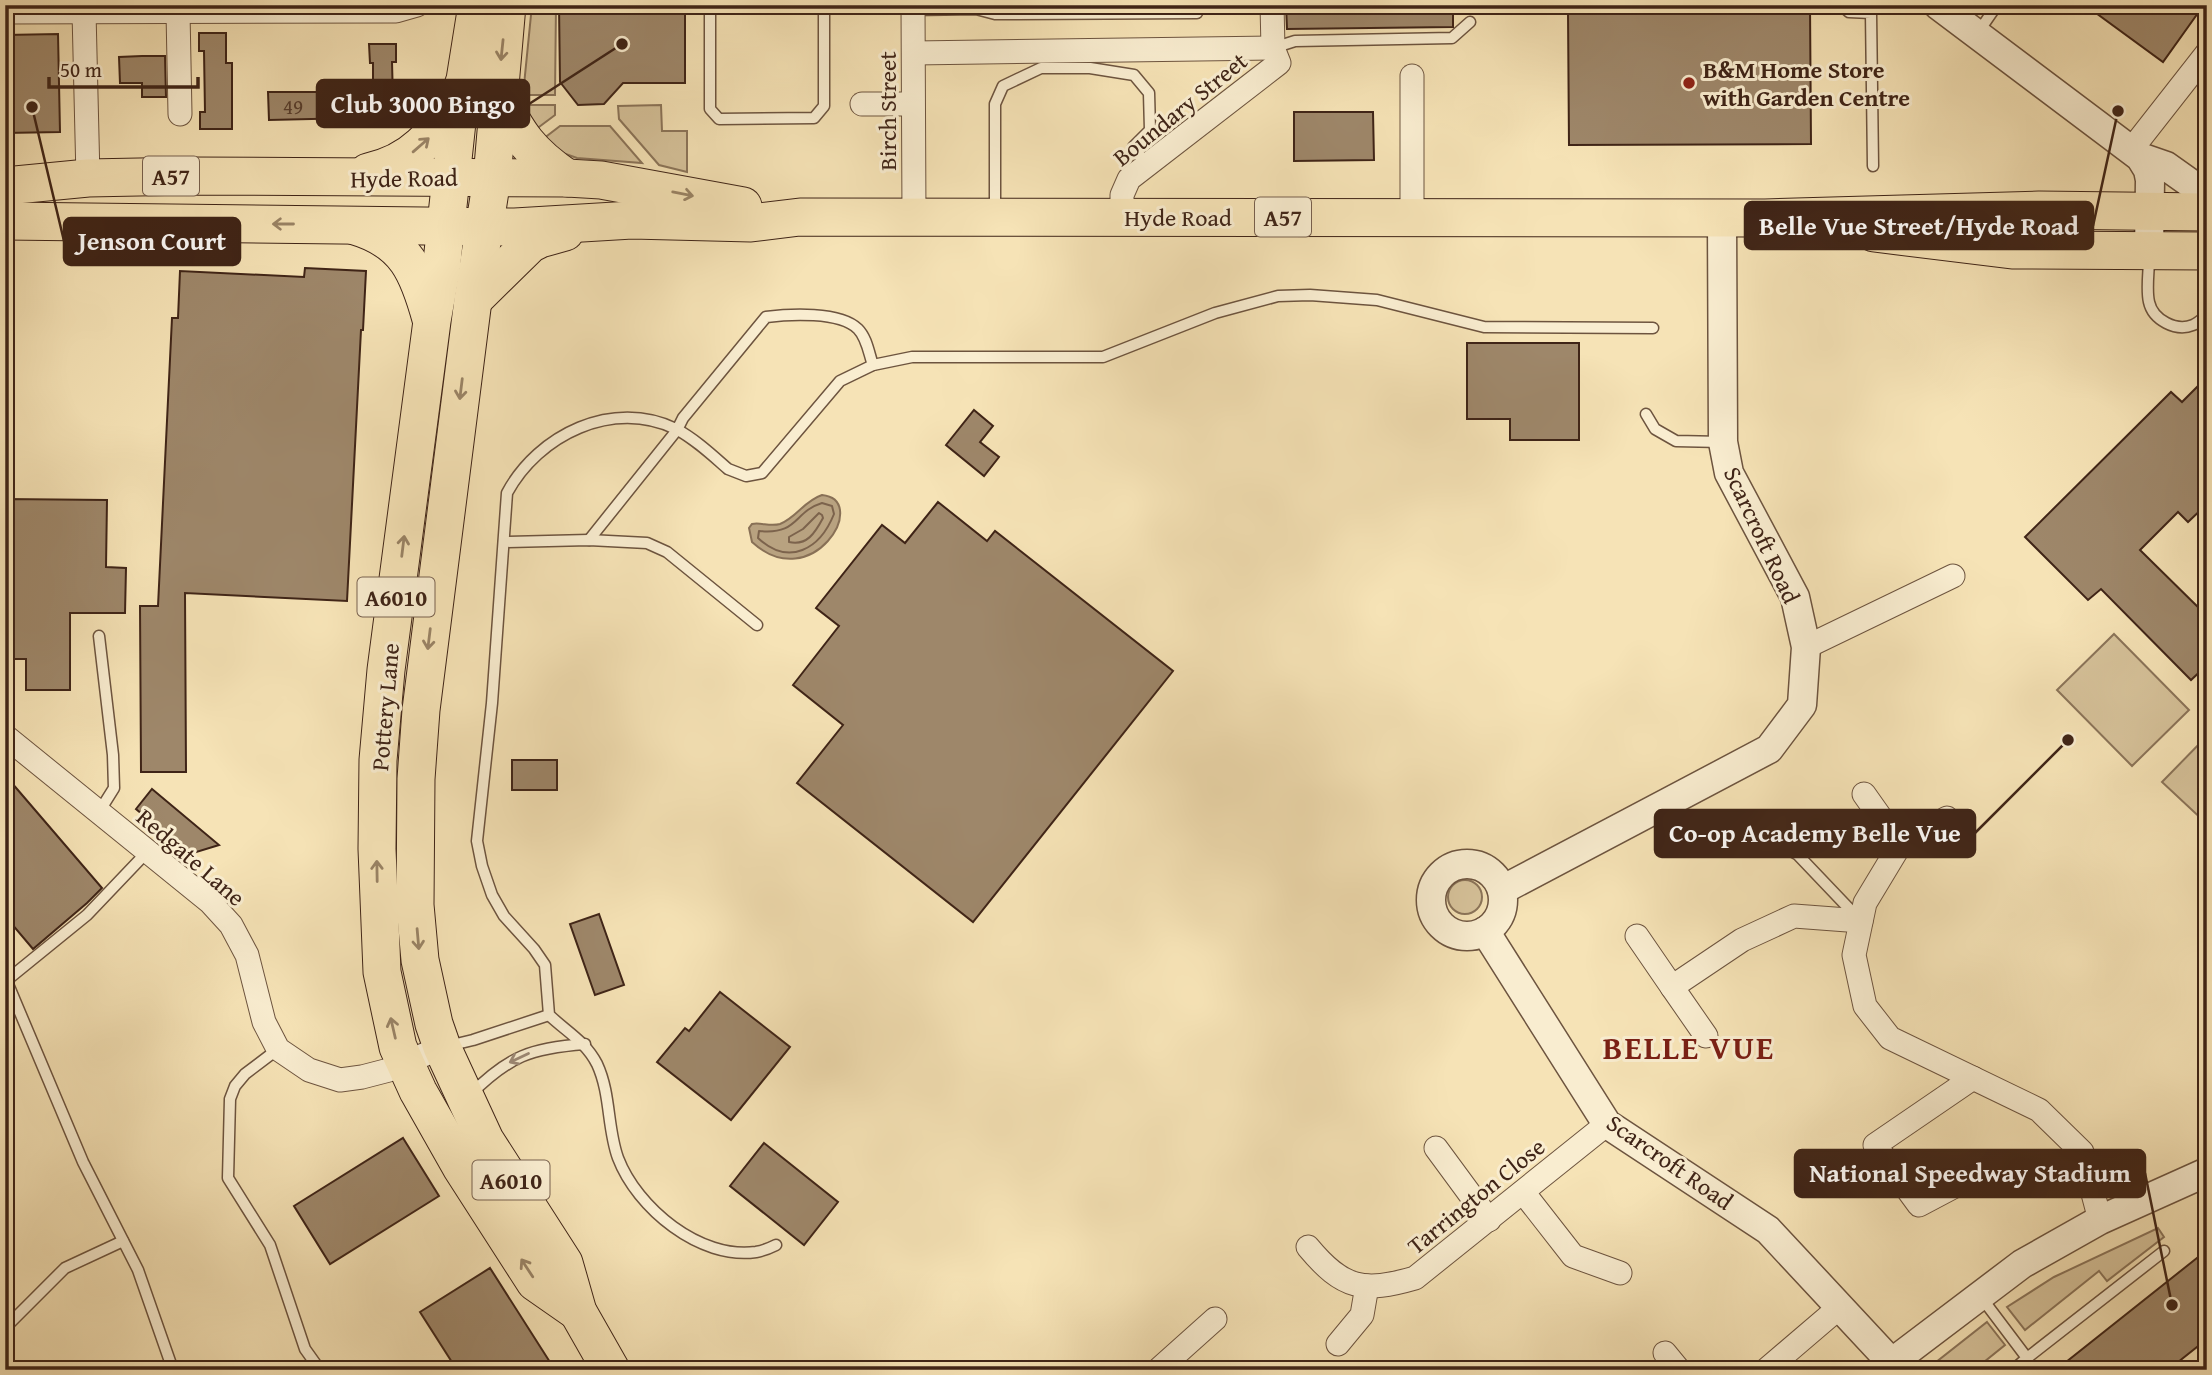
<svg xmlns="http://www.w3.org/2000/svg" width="2212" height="1375" font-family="'Gentium Book Plus',serif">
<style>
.green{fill:#d7c39b;stroke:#8b7459;stroke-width:2}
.water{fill:#b8a280;stroke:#887056;stroke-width:2}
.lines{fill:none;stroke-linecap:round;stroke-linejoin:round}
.shore{stroke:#7c634c;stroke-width:2}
.building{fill:#9e876a;stroke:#3f2417;stroke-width:2}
.service-casing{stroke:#6d543f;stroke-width:13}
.minor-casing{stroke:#6d543f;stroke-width:25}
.tertiary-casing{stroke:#6d543f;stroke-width:31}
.trunk-casing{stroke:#3f2417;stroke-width:39}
.service{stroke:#f9edd0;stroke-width:10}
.minor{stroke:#f9edd0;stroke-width:23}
.tertiary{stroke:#f9edd0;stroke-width:28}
.trunk{stroke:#f6e3b6;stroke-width:37}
.oneway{stroke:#9a8466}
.oneway2{stroke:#9c8874}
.poi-dot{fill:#8f2418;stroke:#f9edd0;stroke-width:2.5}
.labels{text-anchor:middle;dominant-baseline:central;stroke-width:6;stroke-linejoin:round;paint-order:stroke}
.number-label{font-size:21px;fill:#573d2c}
.shield{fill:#f9edd0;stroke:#77604e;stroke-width:2}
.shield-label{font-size:23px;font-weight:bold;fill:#3f2417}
.poi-label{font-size:24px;font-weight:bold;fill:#3f2417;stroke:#f9edd0;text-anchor:start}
.street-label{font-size:24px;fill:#3f2417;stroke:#f9edd0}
.district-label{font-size:32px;font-weight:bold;letter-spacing:2px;fill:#7a1f14;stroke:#f9edd0}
.leader{fill:none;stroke:#3f2417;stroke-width:2.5}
.callout-dot{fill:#3f2417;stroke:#f9edd0;stroke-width:2.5}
.callout{fill:#3f2417;stroke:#3f2417;stroke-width:2.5}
.callout-label{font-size:26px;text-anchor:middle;font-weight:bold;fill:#fff}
</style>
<rect width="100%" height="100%" fill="#f6e3b6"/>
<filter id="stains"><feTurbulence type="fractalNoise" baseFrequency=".00286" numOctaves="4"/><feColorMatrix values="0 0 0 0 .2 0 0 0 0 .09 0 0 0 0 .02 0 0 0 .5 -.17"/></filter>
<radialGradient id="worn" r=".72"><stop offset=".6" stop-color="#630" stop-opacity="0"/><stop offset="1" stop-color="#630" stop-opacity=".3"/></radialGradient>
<g class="green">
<path d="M532,5H556L555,95H523Z"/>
<path d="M524,105H555V115L535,130Z"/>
<path d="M661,105L662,131H687V172L659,165L619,119L618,106Z"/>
<path d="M560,126H610L642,163L577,158L560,152L543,139Z"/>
<path d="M2114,634L2189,710L2132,766L2057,690Z"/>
<path d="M2207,736V824L2162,782Z"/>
<circle cx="1465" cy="897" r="17"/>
<path d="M2158,1228L2164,1237L2107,1281L2099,1271L2025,1330L2007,1307L2054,1277Z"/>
<path d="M1987,1322L2005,1345L1974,1370H1926Z"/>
</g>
<path class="water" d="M822,495C871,500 812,597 752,542L749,528L752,524C761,522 770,527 780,524C797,517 804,501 822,495Z"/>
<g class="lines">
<g class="shore">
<path d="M822,503L832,506L834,514C820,549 789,567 758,538L759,531C799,535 793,512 822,503Z"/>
<path d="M819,513L822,515L823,518C815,533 807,546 789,542V537L803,529Z"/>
</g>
</g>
<g class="building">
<path d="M559,5H685V83H623L604,104L578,105L560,82Z"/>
<path d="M1286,5H1453V27L1287,29Z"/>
<path d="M1576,5H1810L1811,144L1569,145L1568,13Z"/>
<path d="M2085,5H2188L2198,13L2163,62Z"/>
<path d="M199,33H226V63H232V129H200V112H205L204,51H199Z"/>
<path d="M58,34L60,132L5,133V35Z"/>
<path d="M369,44H396V62H392L393,100H397L398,117L269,120L268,92H339V100H373V63H370Z"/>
<path d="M142,56H165L166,97H142V83H120L119,57Z"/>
<path d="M1294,112H1373L1374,160L1294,161Z"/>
<path d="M305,268L366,271L363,330H361L347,601L185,593L186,772H141L140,606H158L172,318H178L180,271L304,277Z"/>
<path d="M1467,343H1579V440H1510V419H1467Z"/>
<path d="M2207,377V504L2188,522L2178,512L2140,550L2207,616V665L2191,680L2101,589L2088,600L2025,537L2171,392L2182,402Z"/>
<path d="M974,410L993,426L980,442L999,457L984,476L946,445Z"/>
<path d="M5,499L107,500L106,567L126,568L125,613H70V690H26V659H5Z"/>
<path d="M938,502L987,541L995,531L1173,671L973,922L797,783L843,725L793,685L839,626L816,608L882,525L905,543Z"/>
<rect x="512" y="760" width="45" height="30"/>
<path d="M5,775L102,888L87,903L33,949L5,916Z"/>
<path d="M152,789L219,845L190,854L136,809Z"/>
<path d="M599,914L624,985L595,995L570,924Z"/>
<path d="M720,992L790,1047L731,1120L657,1062L685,1028L689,1031Z"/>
<path d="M403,1138L439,1196L330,1264L294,1206Z"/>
<path d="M764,1143L838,1202L804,1245L730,1186Z"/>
<path d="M2207,1250V1339L2168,1370H2056Z"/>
<path d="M490,1268L555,1370H457L420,1312Z"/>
</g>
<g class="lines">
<defs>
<g id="service">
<path d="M710,5V109L719,119L814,118L824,106V5"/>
<path d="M1841,5L1849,12L1871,13L1873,166"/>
<path d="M913,10L976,9L995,14L1197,13V5"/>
<path d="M1977,34L1997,5"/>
<path d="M1273,48L1295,41L1452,38L1470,22"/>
<path d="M995,212V104L1003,86L1041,68H1090L1134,75L1149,93L1150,130L1133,147L1148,165"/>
<path d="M2149,258C2149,272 2146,289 2149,302C2153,320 2176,332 2193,325C2198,323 2203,318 2207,315"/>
<path d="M1646,414L1655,429L1676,441L1722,442"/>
<path d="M589,540L677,430L683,418L766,317C789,314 840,311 858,329C867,338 869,354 873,365"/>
<path d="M504,542L589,540L647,543L667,552L757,625"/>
<path d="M99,812L114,788L113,755L99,636"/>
<path d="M1780,841L1786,848L1798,855L1859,919"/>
<path d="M5,977L83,1162L138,1270L173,1370"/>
<path d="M7,980L87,915L148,851"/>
<path d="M448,1046L473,1040L549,1015"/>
<path d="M278,1049L245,1074L235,1086L230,1099L228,1178L270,1245L305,1349L320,1370"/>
<path d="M470,1095C509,1056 531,1048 585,1044"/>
<path d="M776,1245C770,1248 762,1251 756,1252C700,1260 637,1208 618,1158C607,1128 611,1094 597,1064C586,1042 567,1032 549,1015L545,965L534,949L504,916L492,895L482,866L477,841L492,703L507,493C538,435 613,398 676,429C695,439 712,455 728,469L746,476L762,473L840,381L873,365L912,357H1103L1215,313L1278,296L1310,295L1377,300L1484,327L1653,328"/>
<path d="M1981,1297L2027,1358L2013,1370"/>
<path d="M5,1328L65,1268L123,1241"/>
<path d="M2027,1358L2164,1251"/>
</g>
<g id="minor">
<path d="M913,5L914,218"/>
<path d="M5,12L396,11L417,5"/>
<path d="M84,12L88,178"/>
<path d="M178,12L180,114"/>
<path d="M914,53L1273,48"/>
<path d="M1412,76V217"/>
<path d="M862,104H912"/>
<path d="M2131,150L2207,53"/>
<path d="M1122,217V195L1129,179L1279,63L1273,48L1272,5"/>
<path d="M1806,647L1953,576"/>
<path d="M5,736L210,902L231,925L247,955L264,1022L278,1049L309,1070L340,1080L362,1077L389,1070L442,1047"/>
<path d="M1864,794L1900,845"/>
<path d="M1947,818L1900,845L1865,903L1854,955L1865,1006L1890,1038L2039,1110L2082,1152L2100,1220"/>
<path d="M1637,936L1672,987"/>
<path d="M1706,1036L1672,987L1742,940L1794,916L1861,921"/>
<path d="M1436,1148L1489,1220"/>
<path d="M1970,1178L1919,1205L1875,1145L1973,1078"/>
<path d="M1523,1192L1573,1256L1620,1273"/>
<path d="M1308,1247C1343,1289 1363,1293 1415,1278L1607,1124"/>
<path d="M1338,1344L1362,1315L1367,1286"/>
<path d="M1665,1353L1679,1370"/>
<path d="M1158,1370L1215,1319"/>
<path d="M1766,1370L1841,1306"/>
</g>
<g id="tertiary">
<path d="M1938,5L2140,157L2148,170L2150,180L2149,251"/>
<path d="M2140,157L2166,166L2207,195"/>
<circle cx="1467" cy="900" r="36"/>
<path d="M1502,890L1769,749L1802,705L1806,647L1795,597L1729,473L1723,442L1722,218"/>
<path d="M1485,931L1607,1124L1768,1230L1891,1362"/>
<path d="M1882,1370L2022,1264L2100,1220L2207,1172"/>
</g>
<g id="trunk">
<path d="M477,5L465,80L460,94L441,271L432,321L386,670L378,760L377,849L382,972L398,1047L418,1091L461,1167L535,1282L578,1312"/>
<path d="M507,5L492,178L473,300L421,710L416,779L415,905L420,960L434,1024L442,1047L485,1140L564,1263L578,1312L611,1370"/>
<path d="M498,95C518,135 530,153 567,178"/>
<path d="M368,172C414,162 434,135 458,98"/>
<path d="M5,186L88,178L190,176L567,178L601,180L743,206"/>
<path d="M5,221L515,227L632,220L751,223L800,217L1765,218L2039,210L2207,212"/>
<path d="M355,226C406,241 418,272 431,319"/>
<path d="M1874,233L2012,250L2207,251"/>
<path d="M473,300L530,244L540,239L565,232"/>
</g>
</defs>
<use href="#service" class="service-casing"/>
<use href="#minor" class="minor-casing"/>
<use href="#tertiary" class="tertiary-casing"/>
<use href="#trunk" class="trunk-casing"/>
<use href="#service" class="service"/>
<use href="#minor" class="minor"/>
<use href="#tertiary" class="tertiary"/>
<use href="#trunk" class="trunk"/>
</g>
<defs><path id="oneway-shaft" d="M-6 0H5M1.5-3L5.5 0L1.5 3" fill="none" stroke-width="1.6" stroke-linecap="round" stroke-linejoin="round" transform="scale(1.75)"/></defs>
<g class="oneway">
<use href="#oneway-shaft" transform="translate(502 50) rotate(96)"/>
<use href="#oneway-shaft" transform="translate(421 145) rotate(-41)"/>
<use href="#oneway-shaft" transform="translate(683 194) rotate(11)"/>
<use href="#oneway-shaft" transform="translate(283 224) rotate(-180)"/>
<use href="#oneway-shaft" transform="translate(461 389) rotate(97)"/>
<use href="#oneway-shaft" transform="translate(403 546) rotate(-83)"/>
<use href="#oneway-shaft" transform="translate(429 639) rotate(97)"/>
<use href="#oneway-shaft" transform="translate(377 871) rotate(-91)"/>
<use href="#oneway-shaft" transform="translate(418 939) rotate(85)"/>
<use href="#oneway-shaft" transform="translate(393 1028) rotate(-103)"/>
<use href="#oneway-shaft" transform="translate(527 1268) rotate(-123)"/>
</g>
<use class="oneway2" href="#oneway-shaft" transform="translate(519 1058) rotate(155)"/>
<circle class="poi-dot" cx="1689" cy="83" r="7"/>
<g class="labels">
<g class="number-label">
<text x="293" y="106">49</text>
</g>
<g class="shield">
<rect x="143" y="156.5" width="56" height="39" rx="5"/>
<rect x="1255" y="197.5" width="56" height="39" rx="5"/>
<rect x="357.5" y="577.5" width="77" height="39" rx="5"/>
<rect x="472.5" y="1160.5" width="77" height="39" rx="5"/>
</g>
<g class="shield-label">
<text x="171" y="176">A57</text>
<text x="1283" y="217">A57</text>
<text x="396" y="597">A6010</text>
<text x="511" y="1180">A6010</text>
</g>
<g class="poi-label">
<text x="1703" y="69">B&amp;M Home Store<tspan x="1703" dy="28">with Garden Centre</tspan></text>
</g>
<g class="street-label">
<text transform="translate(1180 109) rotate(-39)">Boundary Street</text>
<text transform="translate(887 111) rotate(-90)">Birch Street</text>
<text transform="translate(404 178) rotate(-1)">Hyde Road</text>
<text x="1178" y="217">Hyde Road</text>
<text transform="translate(1762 535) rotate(65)">Scarcroft Road</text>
<text transform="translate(385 707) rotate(-85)">Pottery Lane</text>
<text transform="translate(191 857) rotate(41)">Redgate Lane</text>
<text transform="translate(1670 1162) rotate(35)">Scarcroft Road</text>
<text transform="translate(1476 1196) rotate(-39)">Tarrington Close</text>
</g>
<g class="district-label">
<text x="1689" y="1047">BELLE VUE</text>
</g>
</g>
<path class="leader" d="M622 44L529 104M2118 111L2093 226M32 107L64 241M2068 740L1975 833M2172 1305L2145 1173"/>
<g class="callout-dot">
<circle cx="622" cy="44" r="7"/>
<circle cx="2118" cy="111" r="7"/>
<circle cx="32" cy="107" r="7"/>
<circle cx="2068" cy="740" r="7"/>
<circle cx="2172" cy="1305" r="7"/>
</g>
<g class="callout">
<rect x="317" y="80" width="212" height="47" rx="7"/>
<rect x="1745" y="202" width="348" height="47" rx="7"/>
<rect x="64" y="218" width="176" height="47" rx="7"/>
<rect x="1655" y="810" width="320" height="47" rx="7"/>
<rect x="1795" y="1150" width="350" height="47" rx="7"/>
</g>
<g class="callout-label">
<text x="423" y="113">Club 3000 Bingo</text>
<text x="1919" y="235">Belle Vue Street/Hyde Road</text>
<text x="152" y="250">Jenson Court</text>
<text x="1815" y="842">Co-op Academy Belle Vue</text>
<text x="1970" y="1182">National Speedway Stadium</text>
</g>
<rect width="2212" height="1375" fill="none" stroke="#f6e3b6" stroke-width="28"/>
<rect x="7" y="7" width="2198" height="1361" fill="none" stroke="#3f2417" stroke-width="3.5"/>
<rect x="14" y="14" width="2184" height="1347" fill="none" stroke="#3f2417" stroke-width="2"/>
<path d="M49 77v10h149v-10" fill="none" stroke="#3f2417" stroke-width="3.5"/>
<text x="60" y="77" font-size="21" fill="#3f2417" stroke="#f9edd0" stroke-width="5" paint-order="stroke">50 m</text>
<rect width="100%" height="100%" filter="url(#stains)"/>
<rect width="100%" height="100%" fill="url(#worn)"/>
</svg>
